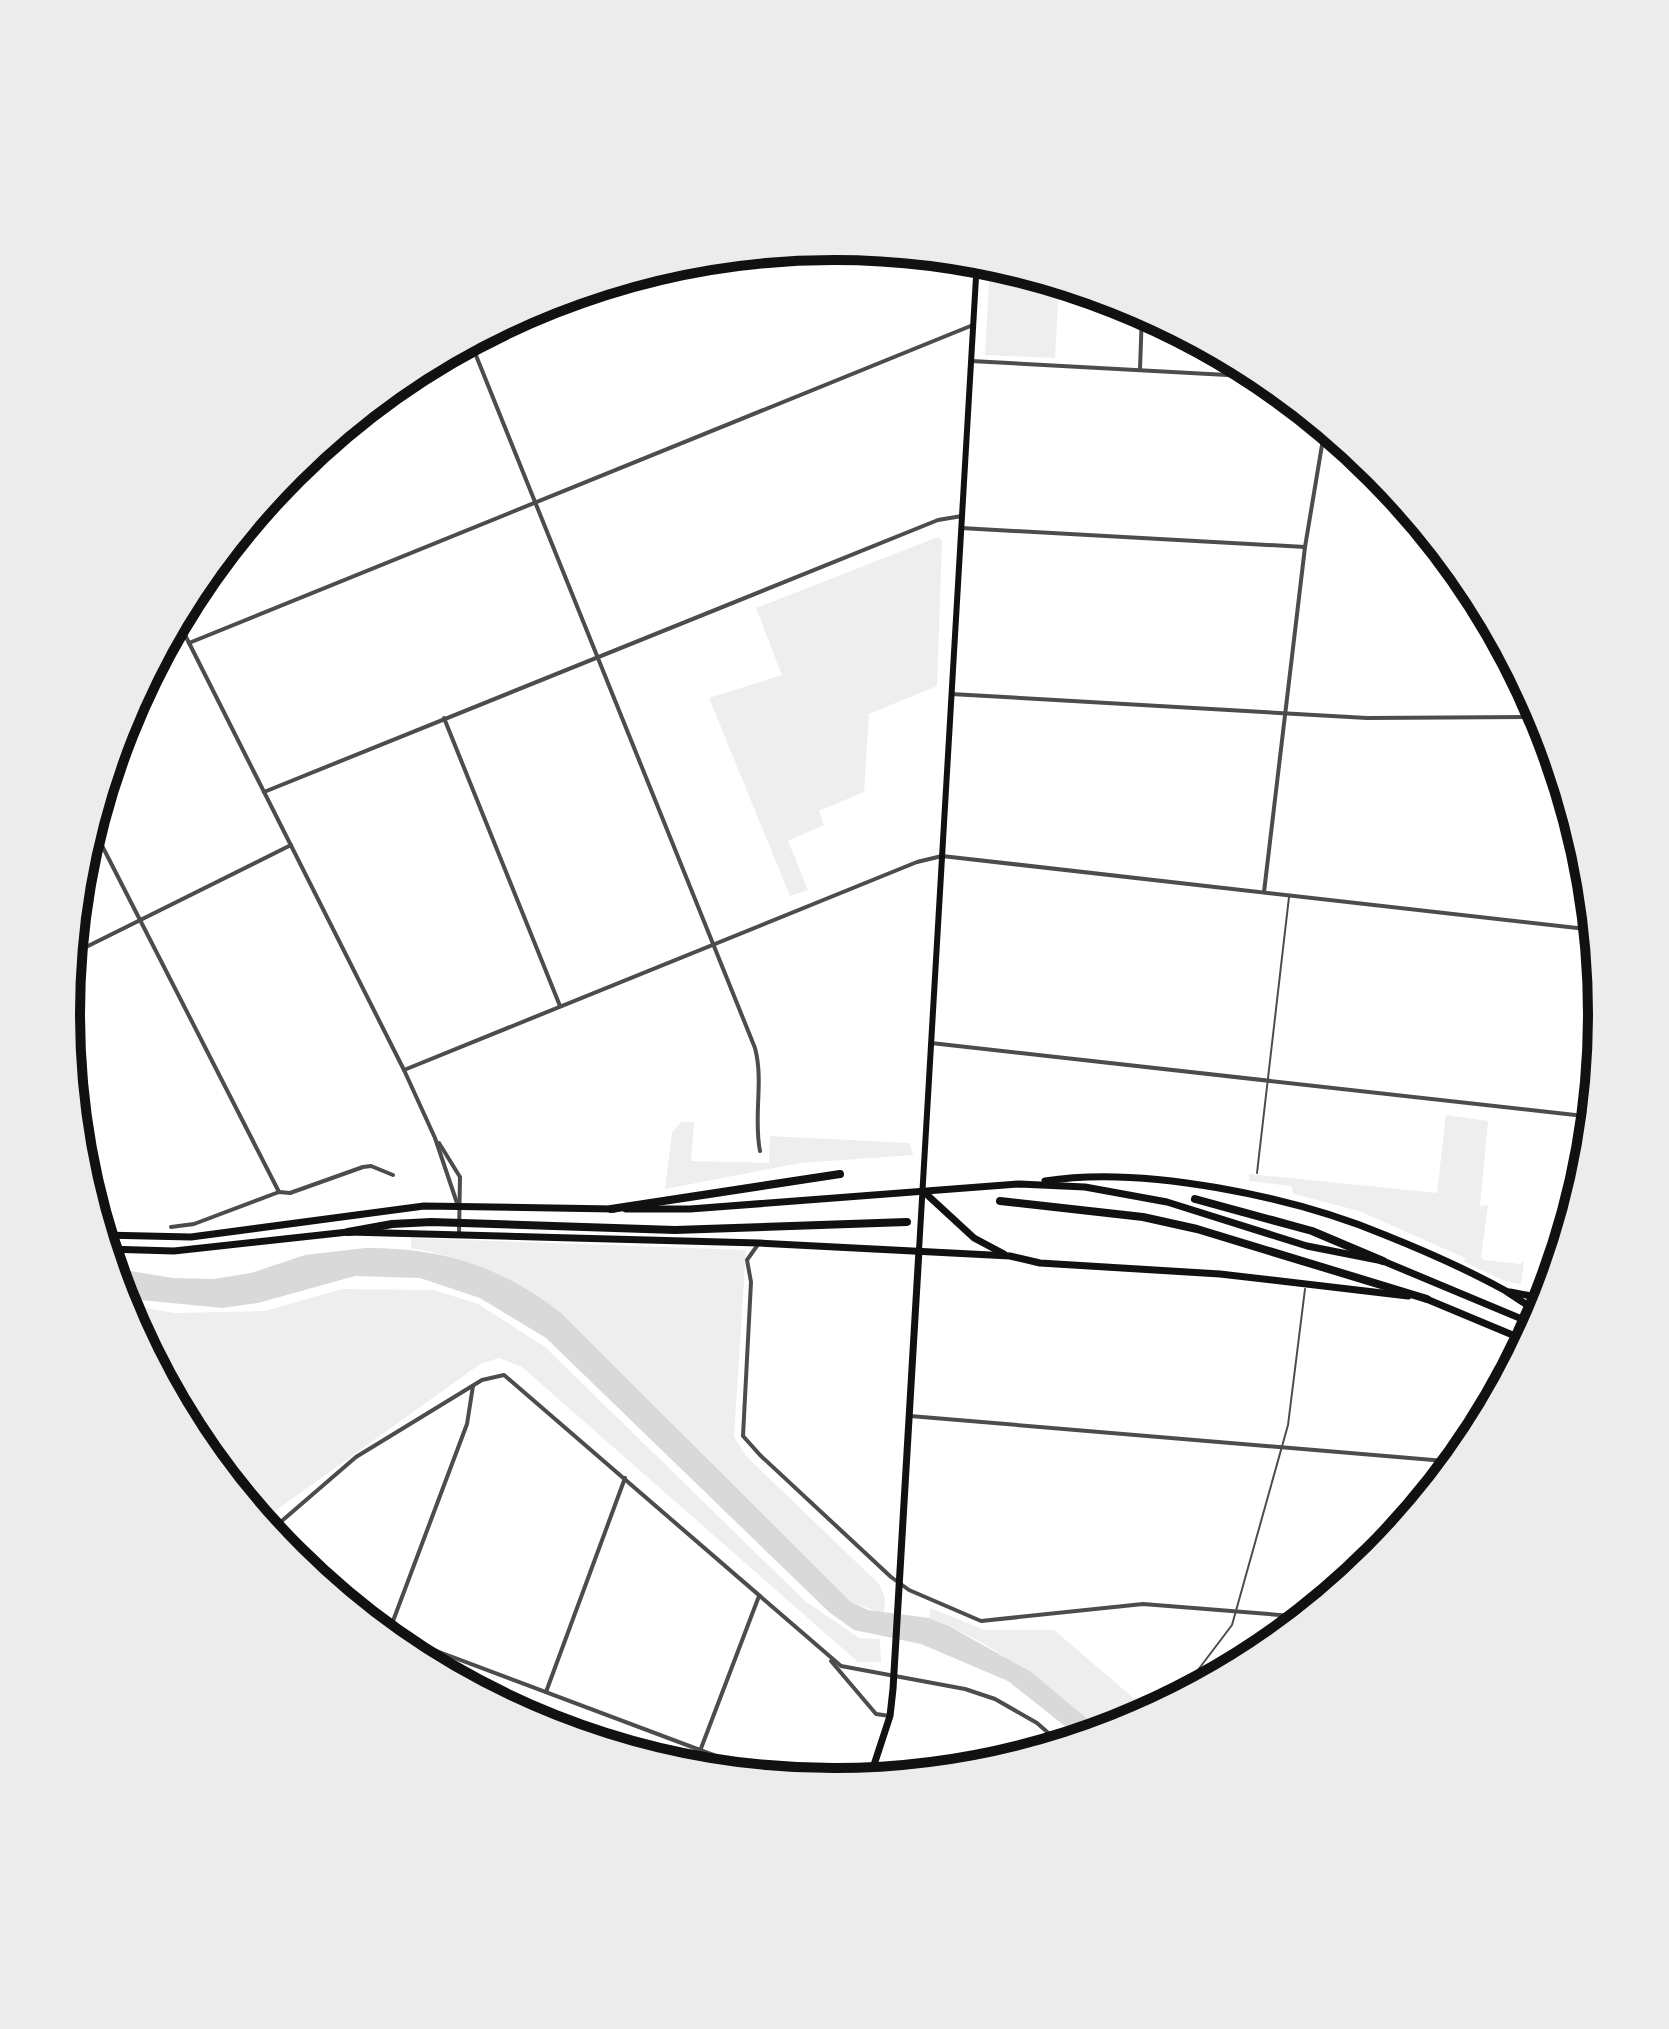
<svg xmlns="http://www.w3.org/2000/svg" width="1669" height="2029" font-family="'Playfair Display',serif">
<style>
.green{fill:#eee}
.water{fill:#d9d9d9}
.lines{fill:none;stroke-linecap:round;stroke-linejoin:round}
.service{stroke:#4c4c4c;stroke-width:2}
.minor{stroke:#4c4c4c;stroke-width:4}
.tertiary{stroke:#4c4c4c;stroke-width:6}
.secondary{stroke:#111;stroke-width:6}
.primary{stroke:#111;stroke-width:7}
.trunk{stroke:#111;stroke-width:7}
.motorway{stroke:#111;stroke-width:8}
.rim{fill:none;stroke:#111;stroke-width:10}
</style>
<rect width="100%" height="100%" fill="#fff"/>
<g class="green">
<path d="M990,263L1059,283L1055,358L985,355Z"/>
<path d="M938,537L942,540L937,686L869,714L864,792L819,811L824,825L788,841L808,890L790,896L709,698L782,675L756,608Z"/>
<path d="M1446,1115L1488,1121L1480,1206L1488,1205L1481,1257L1484,1260L1520,1264L1524,1261L1521,1284L1505,1281L1464,1262L1465,1258L1359,1211L1294,1194L1291,1186L1249,1181V1174L1437,1193Z"/>
<path d="M681,1122H694L691,1161L769,1163L770,1136L910,1143L913,1155L800,1163L665,1189L672,1133Z"/>
<path d="M411,1238L746,1250L734,1437L746,1456L879,1584L885,1598L884,1614L851,1602L561,1313C515,1278 467,1258 411,1248Z"/>
<path d="M342,1289L434,1290L478,1304L545,1347L805,1601L859,1638L880,1639L881,1662H858L522,1367L499,1358L480,1364L261,1521L195,1441L123,1304L174,1313L265,1311Z"/>
<path d="M931,1608L984,1630H1054L1151,1713L1103,1732C1049,1688 995,1642 929,1618Z"/>
</g>
<path class="water" d="M365,1248C442,1248 499,1265 561,1313L851,1602L868,1610L929,1618L949,1626L1031,1672L1103,1732L1081,1739L1008,1681L921,1644L854,1630L829,1612L546,1338L480,1298L420,1278L355,1276L258,1303L222,1308L121,1298L112,1268L173,1278L214,1279L251,1273L305,1255Z"/>
<g class="lines">
<g class="service">
<path d="M1257,1173L1289,897"/>
<path d="M95,1204L96,1214"/>
<path d="M1176,1699L1232,1625L1288,1425L1305,1289"/>
</g>
<g class="minor">
<path d="M473,348L755,1048C764,1082 753,1117 760,1151"/>
<path d="M971,361L1264,377"/>
<path d="M1140,369L1142,312"/>
<path d="M961,528L1305,547"/>
<path d="M178,621L404,1070L435,1138L458,1206"/>
<path d="M189,643L973,325"/>
<path d="M951,694L1367,718L1543,717"/>
<path d="M444,718L560,1006"/>
<path d="M264,792L938,520L962,516"/>
<path d="M92,826L279,1192"/>
<path d="M1264,892L1305,547L1325,427"/>
<path d="M72,954L291,845"/>
<path d="M931,1043L1593,1117"/>
<path d="M404,1070L917,862L942,856L1595,930"/>
<path d="M439,1143L460,1177L459,1234"/>
<path d="M90,1194L95,1204"/>
<path d="M171,1227L194,1224L279,1192L290,1193L363,1167L371,1166L393,1175"/>
<path d="M759,1243L747,1260L751,1282L743,1436L760,1455L891,1577L909,1590L981,1621L1143,1604L1305,1617"/>
<path d="M910,1416L1457,1462"/>
<path d="M269,1532L356,1457L482,1380L504,1375L841,1666L965,1689L995,1699L1037,1723L1062,1745"/>
<path d="M378,1629L772,1777"/>
<path d="M387,1637L467,1424L473,1386"/>
<path d="M831,1661L876,1714L890,1716"/>
<path d="M546,1692L625,1478"/>
<path d="M700,1751L759,1596"/>
</g>
<path class="tertiary" d="M412,373L686,261"/>
<path class="secondary" d="M919,1250L977,260"/>
<path class="primary" d="M869,1780L890,1716L893,1689L919,1250"/>
<g class="trunk">
<path d="M1045,1181C1143,1165 1294,1197 1385,1235C1425,1251 1468,1270 1506,1291C1518,1299 1529,1307 1542,1313"/>
<path d="M923,1191L974,1238L1004,1254"/>
<path d="M626,1209H690L1019,1184L1085,1187L1167,1202L1307,1246L1383,1261L1536,1325"/>
<path d="M102,1235L191,1237L424,1206L614,1209"/>
<path d="M106,1249L174,1251L348,1232L759,1243L1010,1256L1040,1263L1220,1274L1408,1296"/>
<path d="M1510,1292L1547,1299"/>
<path d="M1424,1298L1527,1341"/>
</g>
<g class="motorway">
<path d="M1195,1199L1312,1231L1383,1261"/>
<path d="M1000,1201L1143,1217L1197,1229L1427,1299"/>
<path d="M611,1209L840,1174"/>
<path d="M348,1232L392,1224L431,1222L675,1230L907,1222"/>
</g>
</g>
<path d="M0 0H1669V2029H0ZM80 1014a754 754 0 1 1 1508 0a754 754 0 1 1-1508 0Z" fill="#ececec" fill-rule="evenodd"/>
<path class="rim" d="M80 1014a754 754 0 1 1 1508 0a754 754 0 1 1-1508 0Z"/>
</svg>
